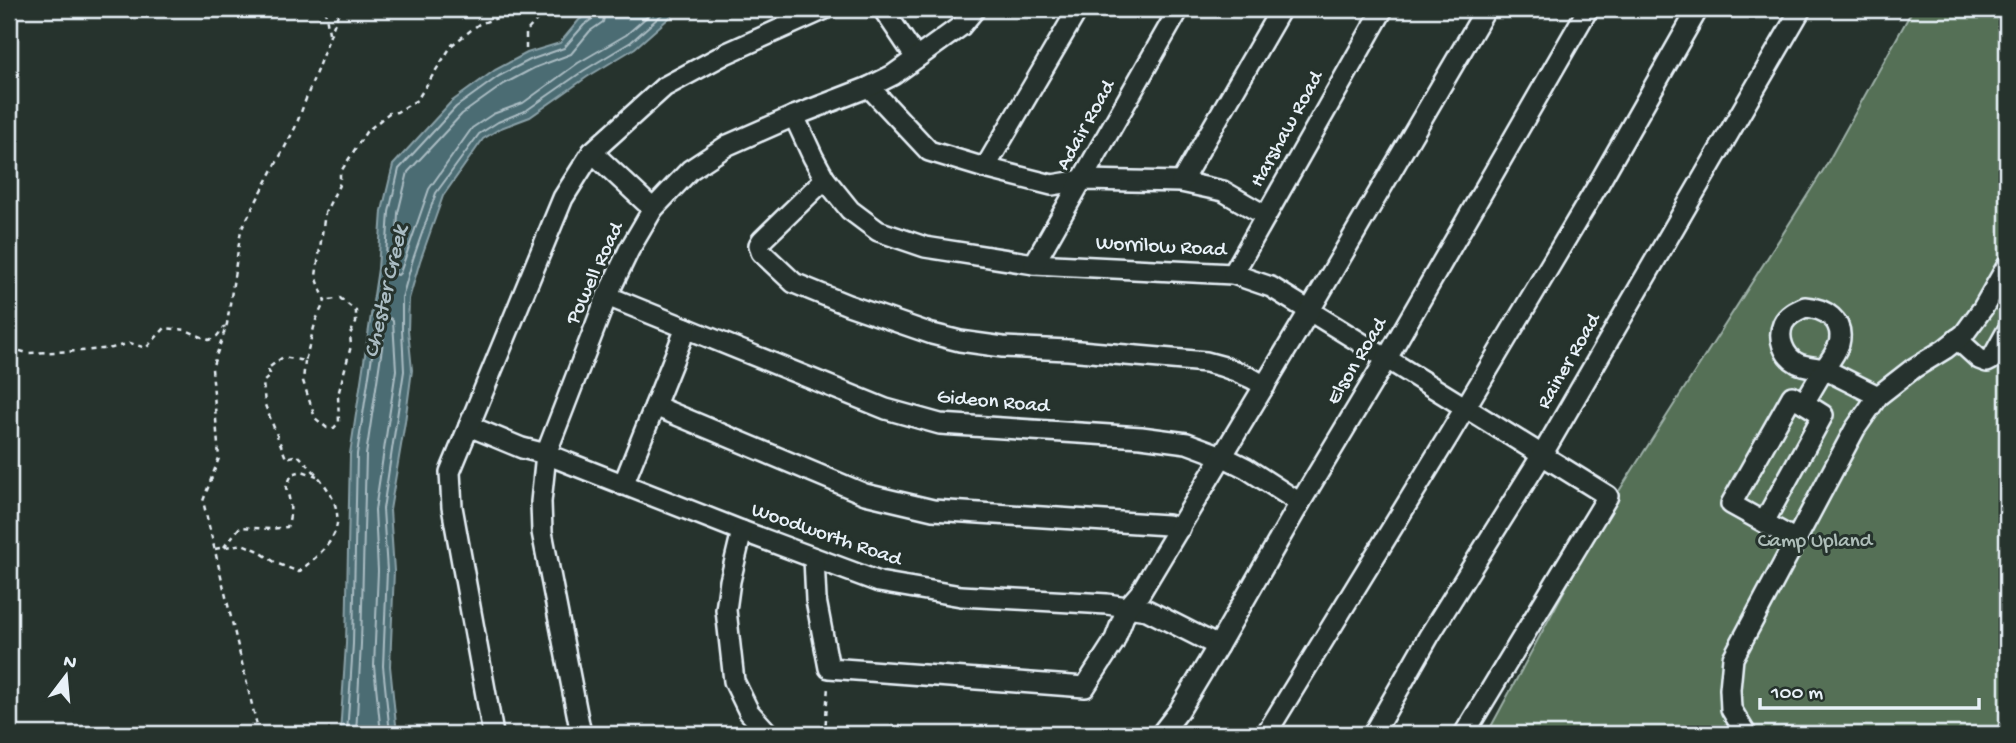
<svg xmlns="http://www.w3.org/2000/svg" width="2016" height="743" font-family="'Gochi Hand',sans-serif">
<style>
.green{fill:#547057;stroke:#9eb0a8;stroke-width:2}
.water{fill:#4c6c73;stroke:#8aa1a8;stroke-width:2}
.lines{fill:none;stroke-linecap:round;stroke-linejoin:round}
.shore{stroke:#aabcc3;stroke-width:2}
.minor-casing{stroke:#e8f1f8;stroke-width:24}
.path{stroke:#e8f1f8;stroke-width:2.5;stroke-dasharray:5 5;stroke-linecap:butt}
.minor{stroke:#26332d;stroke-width:19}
.labels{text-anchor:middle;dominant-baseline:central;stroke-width:6;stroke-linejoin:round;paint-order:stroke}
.street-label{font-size:21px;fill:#e8f1f8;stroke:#26332d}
.park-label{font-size:21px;fill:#adbdb8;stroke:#26332d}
.water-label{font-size:23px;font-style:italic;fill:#aabcc3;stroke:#26332d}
</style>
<rect width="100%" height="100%" fill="#26332d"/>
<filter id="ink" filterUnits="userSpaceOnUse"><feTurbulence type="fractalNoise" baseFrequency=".0143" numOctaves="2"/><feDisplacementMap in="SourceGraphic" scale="14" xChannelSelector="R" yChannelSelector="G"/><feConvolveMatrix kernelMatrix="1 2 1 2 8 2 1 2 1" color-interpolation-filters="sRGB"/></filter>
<g filter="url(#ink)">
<path class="green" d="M1913,9H2007V734H1487L1612,502L1824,169Z"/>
<path class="water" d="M594,9H677L669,18L635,48L587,77L530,117L501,128L483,139L443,196L420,261L409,299L408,330L412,370L405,422L390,510L394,571L390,666L397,734H340L346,644L350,454L378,269L382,211L393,165L451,102L495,70L527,53L560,43L579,20Z"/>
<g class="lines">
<g class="shore">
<path d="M606,9L603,22L590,31L571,54L534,68L504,84L462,114L408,172L398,213L395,274L398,275L400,273L429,189L472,128L493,114L523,103L578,63L626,35L656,9"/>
<path d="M347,734L353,644L357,454L385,270L389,212L399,169L456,107L499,76L530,60L564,48L584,25L596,16L598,9"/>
<path d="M356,734L361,644L366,455L386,321L390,318L393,321L396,370L375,510L378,571L374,666L381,734"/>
<path d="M390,734L383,666L387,571L383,509L404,371L402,330V298L413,259L436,193L479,134L498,122L527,110L583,71L631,42L668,9"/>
</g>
<defs>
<g id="minor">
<path d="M883,9L916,58"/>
<path d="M869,87L929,151L985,168L1052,185L1083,180L1181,182L1223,191L1266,216"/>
<path d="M794,116L813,157L825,179L850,210L878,231L925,247L1034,264L1233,274L1271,287L1608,496L1464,734"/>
<path d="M592,152L653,209"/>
<path d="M985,168L1078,9"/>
<path d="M825,179L762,240L759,245L761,252L794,283L848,305L932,334L960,341L1003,347L1068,350L1206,362C1228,367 1246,374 1265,386"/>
<path d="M1181,182L1281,9"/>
<path d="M1034,264L1179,9"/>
<path d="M1233,274L1383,9"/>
<path d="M607,296L886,409L940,424L1141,437L1187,443L1222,456L1246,468L1300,503"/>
<path d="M1805,307C1824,308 1845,320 1839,344C1836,353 1830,361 1824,369C1815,367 1805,367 1797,363C1784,356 1777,338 1783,324C1787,315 1796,311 1805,307Z"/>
<path d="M1957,339L1979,359L1987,362L1991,360L2007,331"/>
<path d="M655,406L865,494L933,510L1167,525L1180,528"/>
<path d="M469,426L522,448L546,454L742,531L879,582L961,596L1107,604L1147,610L1218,646"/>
<path d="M623,485L686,328"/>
<path d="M1764,522L1823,415L1804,403"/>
<path d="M742,531L730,581L726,610L734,681L749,712L769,734"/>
<path d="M1796,540L1731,504L1792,396L1804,403L1824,369L1878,396"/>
<path d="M814,558L816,600L829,668L1085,687L1114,642L1127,608L1140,593L1310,310L1486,9"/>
<path d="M493,734L452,507L450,472L563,198L592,152L664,87L727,53L825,9"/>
<path d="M581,734L542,532L541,502L546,454L607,296L629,250L653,209L690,170L728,145L794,116L869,87L893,75L961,26L975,9"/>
<path d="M1161,734L1179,711L1218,646L1300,503L1387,358L1588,9"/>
<path d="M1266,734L1449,435L1598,185L1698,9"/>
<path d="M1373,734L1429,636L1542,455L1801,9"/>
<path d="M1746,734L1731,709L1730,689L1733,658L1855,429L1878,396L1914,368L1945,349L1964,334L1983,308L2007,266"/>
</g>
</defs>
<use href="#minor" class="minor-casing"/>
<g class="path">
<path d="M325,9L329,33"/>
<path d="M526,49V32L542,14"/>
<path d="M9,335L17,350L27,353L81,351L112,348L130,343L146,348L165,328L186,330L209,340L217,336L225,326"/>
<path d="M305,361L303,381L315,418L327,428H334L339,422L338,395L351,346L350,334L356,323V311L340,298L325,301"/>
<path d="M224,547L240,527L270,529L287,527C292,514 291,501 286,488L292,474L302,471L317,476"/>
<path d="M215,549L242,544L257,550L276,563L299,572C311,561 326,550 333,536C349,505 317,474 298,455L286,458L265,405L263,382L271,375L267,369L283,357L305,361L316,320L325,301L316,276L325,213L340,183V173L366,132L389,113L397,112L417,100L452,45L479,24L506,15L512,17L536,12L542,14L552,13L563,9"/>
<path d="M259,734L203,501L219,458L212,368L227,324L241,230L295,128L340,9"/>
<path d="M825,734L828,685"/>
</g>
<use href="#minor" class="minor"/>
</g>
</g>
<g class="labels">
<g class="street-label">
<text transform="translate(1087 126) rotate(-61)">Adair Road</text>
<text transform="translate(1288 130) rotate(-61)">Harshaw Road</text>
<text transform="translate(1161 248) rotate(3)">Worrilow Road</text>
<text transform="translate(596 274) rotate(-65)">Powell Road</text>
<text transform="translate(1358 362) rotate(-59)">Elson Road</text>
<text transform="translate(1570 362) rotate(-60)">Rainer Road</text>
<text transform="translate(993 403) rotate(5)">Gideon Road</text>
<text transform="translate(826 536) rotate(19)">Woodworth Road</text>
</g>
<g class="park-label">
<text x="1815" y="542">Camp Upland</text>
</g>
<g class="water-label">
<text transform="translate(387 292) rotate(-77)">Chester Creek</text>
</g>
</g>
<rect width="2016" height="743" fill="none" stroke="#26332d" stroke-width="35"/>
<rect x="18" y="18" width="1981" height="708" fill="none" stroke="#e8f1f8" stroke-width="2.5" filter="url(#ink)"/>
<g transform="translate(66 676) rotate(16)" stroke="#26332d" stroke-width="5" paint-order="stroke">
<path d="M0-5L12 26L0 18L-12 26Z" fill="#e8f1f8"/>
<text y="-10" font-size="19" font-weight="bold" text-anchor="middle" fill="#e8f1f8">N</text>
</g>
<path d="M1760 698v10h219v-10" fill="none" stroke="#e8f1f8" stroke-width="3.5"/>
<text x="1771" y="698" font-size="21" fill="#e8f1f8" stroke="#26332d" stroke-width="5" paint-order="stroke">100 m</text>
</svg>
